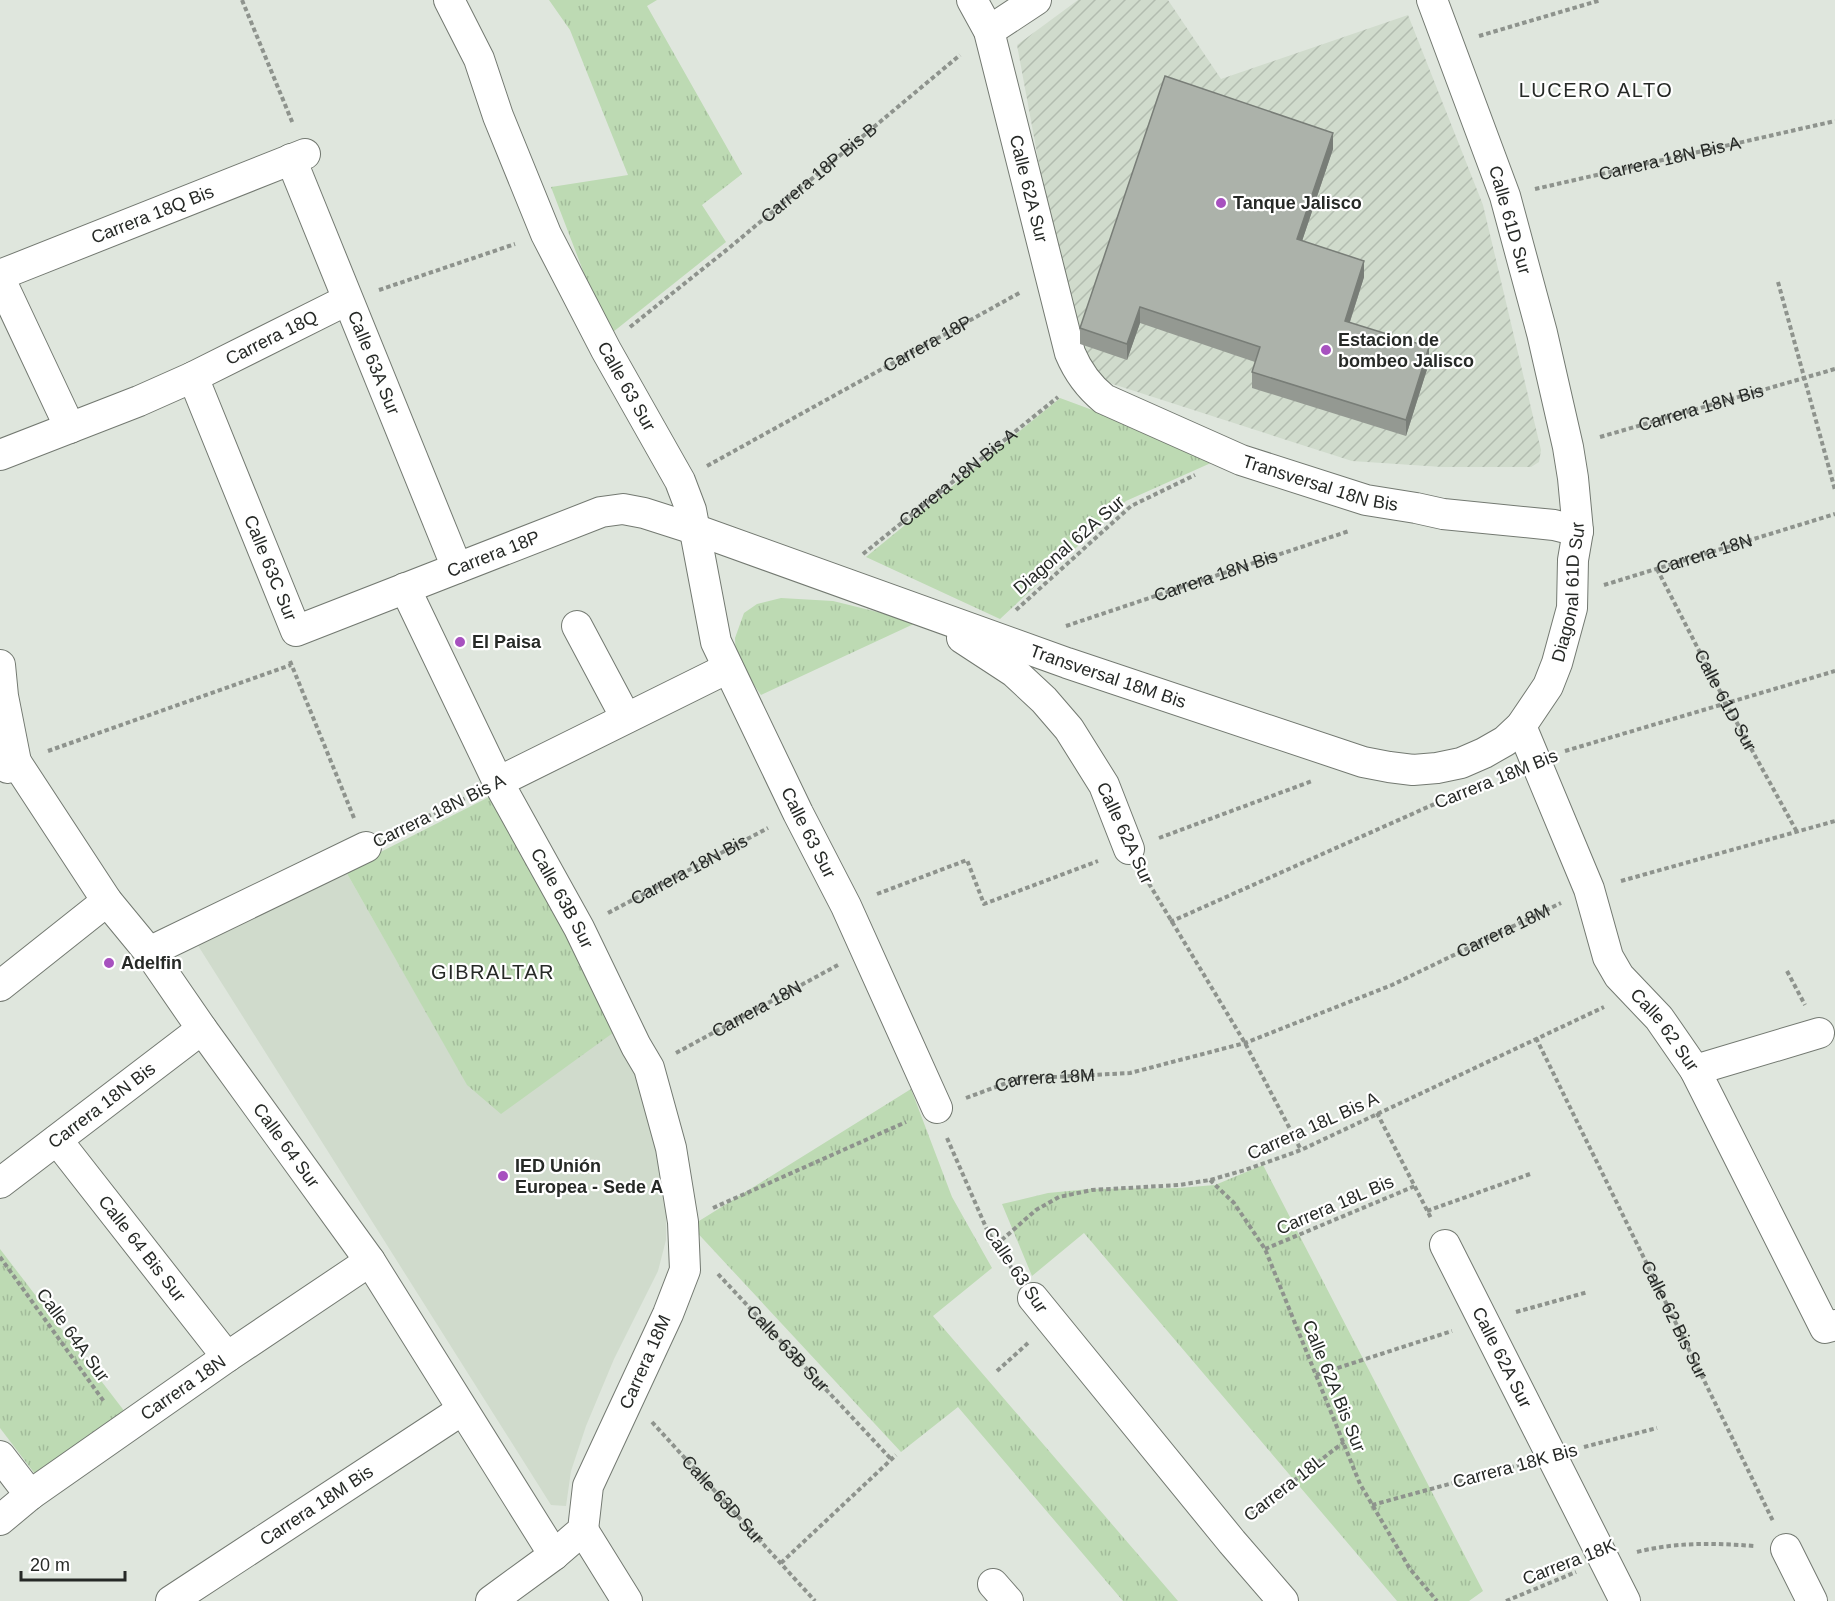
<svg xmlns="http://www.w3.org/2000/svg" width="1835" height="1601" font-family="Arial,sans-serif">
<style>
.built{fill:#d0dbcc}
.industrial{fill:url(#industrial-furrows)}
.grass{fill:url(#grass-tufts)}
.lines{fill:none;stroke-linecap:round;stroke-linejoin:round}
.minor-casing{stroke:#737971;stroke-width:32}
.path{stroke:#8e938d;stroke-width:4;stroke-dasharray:4.5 3;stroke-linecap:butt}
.minor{stroke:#fff;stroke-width:30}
.wall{fill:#949992}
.shaded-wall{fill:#787d77}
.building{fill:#acb2aa;stroke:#787d77;stroke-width:1.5}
.poi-dot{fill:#a751bf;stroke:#fff;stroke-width:2}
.labels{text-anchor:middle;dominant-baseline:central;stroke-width:4.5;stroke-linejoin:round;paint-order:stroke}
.street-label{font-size:18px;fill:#262926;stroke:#fff}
.poi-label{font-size:18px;font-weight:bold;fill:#262926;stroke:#fff;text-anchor:start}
.neighbourhood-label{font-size:20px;letter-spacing:1.5px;fill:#262926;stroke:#fff}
</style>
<defs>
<pattern id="industrial-furrows" width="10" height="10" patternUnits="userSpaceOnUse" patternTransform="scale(1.5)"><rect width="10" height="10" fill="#d0dbcc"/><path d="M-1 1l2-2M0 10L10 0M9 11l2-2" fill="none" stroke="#b2bcaf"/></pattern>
<pattern id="grass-tufts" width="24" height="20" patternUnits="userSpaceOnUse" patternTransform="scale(1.5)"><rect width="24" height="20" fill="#bddab3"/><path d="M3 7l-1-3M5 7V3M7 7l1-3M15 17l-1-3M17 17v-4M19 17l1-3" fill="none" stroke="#a2bb9a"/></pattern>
</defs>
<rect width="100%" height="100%" fill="#dfe6dd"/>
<path class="built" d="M345,870L467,1084L617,1030L643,1088L658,1148L666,1205V1240L658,1271L614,1359L586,1426L571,1471L566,1506L551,1505L197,944Z"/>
<path class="industrial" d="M1078,0H1168L1221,79L1408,15L1483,205L1541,450L1539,462L1531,467H1442L1352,461L1097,379L1073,348L1017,45Z"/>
<g class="grass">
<path d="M549,0H657L647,6L742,174L702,205L726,242L608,336L551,187L628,175L570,30Z"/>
<path d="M1060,398L1222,458L1126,501L1000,619L866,557Z"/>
<path d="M781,598L833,601L918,622L761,695L736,659L735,638L744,613L757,604Z"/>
<path d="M491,796L617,1030L501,1114L467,1085L345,870Z"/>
<path d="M911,1089L952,1197L992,1268L933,1316L1178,1601H1123L958,1407L901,1452L691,1226Z"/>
<path d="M1263,1165L1483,1591L1469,1601H1397L1084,1233L1032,1276L1002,1204L1048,1193L1089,1189L1179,1188L1215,1185Z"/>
<path d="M0,1249L125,1412L38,1478L0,1428Z"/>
</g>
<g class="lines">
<defs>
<g id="minor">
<path id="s15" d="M449,0L479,59L498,116L546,234L606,350L680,481L691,510L716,642L798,813L846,906L937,1108"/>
<path id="s16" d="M972,0L989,31L1070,353C1078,372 1088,386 1104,399L1241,460L1366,500L1416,508L1443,514L1554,525L1578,531"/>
<path d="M989,31L1036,0"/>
<path id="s17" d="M291,159L457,568"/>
<path id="s18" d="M0,275L305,154"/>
<path d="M0,279L70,428"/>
<path id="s19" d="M193,377L296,631L601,512L623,509L644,513L694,529L1067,663L1363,762L1389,767L1413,770L1437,768L1461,763L1484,753L1505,741L1521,726L1548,686L1557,663L1572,608L1573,560L1578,531L1573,478L1568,447L1542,333L1505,196L1432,0"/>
<path id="s20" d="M0,455L139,401L193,377L347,300"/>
<path id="s21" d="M405,588L498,782L579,928L636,1046L649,1068L671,1148L683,1222L685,1270L668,1314L588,1486L583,1530L554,1555L491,1601"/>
<path d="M577,626L626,718"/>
<path d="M962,638L1014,672L1044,700L1069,729L1104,785L1129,849"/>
<path d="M0,665L3,696L16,762L8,768"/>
<path id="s22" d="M1521,726L1589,889L1608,957L1619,976L1659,1018L1695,1070L1825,1328L1835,1325"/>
<path id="s23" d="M0,749L16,762L107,901L149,952L202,1029L370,1261L554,1555"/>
<path d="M498,782L728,668"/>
<path d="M149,952L366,847"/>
<path d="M0,986L107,901"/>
<path d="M1695,1070L1819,1033"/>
<path id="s24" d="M57,1140L227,1357"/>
<path id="s25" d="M0,1183L202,1029"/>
<path id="s26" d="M1445,1245L1625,1601"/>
<path d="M1033,1298L1232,1542L1283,1601"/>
<path d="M0,1456L30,1495"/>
<path id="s27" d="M0,1520L30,1495L227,1357L370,1261"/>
<path d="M583,1530L627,1601"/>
<path d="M1786,1549L1812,1601"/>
<path d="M993,1584L1008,1601"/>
<path id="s28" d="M171,1601L462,1410"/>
</g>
</defs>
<use href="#minor" class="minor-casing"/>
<g class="path">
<path d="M242,0L293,124"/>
<path d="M1479,36L1601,0"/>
<path id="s1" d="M1535,189L1835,121"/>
<path d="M1778,282L1835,490"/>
<path d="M379,290L515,244"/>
<path id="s2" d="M630,327L729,248L960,55"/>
<path id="s3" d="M1600,437L1835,369"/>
<path id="s4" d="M707,466L1021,292"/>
<path id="s5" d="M863,554L1058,397"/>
<path id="s6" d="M1657,569L1726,703L1797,832"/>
<path id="s7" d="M1604,585L1835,514"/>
<path d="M1016,610L1131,506L1195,475"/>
<path id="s8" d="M1066,626L1349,531"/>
<path d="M290,661L354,818"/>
<path d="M48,751L291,665"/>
<path d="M1565,751L1835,671"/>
<path d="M393,833L470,796"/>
<path d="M1159,838L1312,781"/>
<path d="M1145,877L1245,1043L1301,1150"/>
<path d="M1621,881L1835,821"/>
<path d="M877,894L967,860L984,904L1098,861"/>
<path id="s9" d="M608,913L768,828"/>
<path d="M1170,922L1439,802"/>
<path d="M1787,971L1805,1005"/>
<path id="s10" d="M1536,1038L1773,1521"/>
<path id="s11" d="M676,1053L838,965"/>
<path id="s12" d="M966,1098L1017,1079L1130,1073L1245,1043L1392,985L1561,903"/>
<path d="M1377,1113L1431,1218"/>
<path d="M947,1138L988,1232L1015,1273"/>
<path d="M1210,1180L1234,1203L1265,1249L1360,1484L1410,1569L1437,1601"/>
<path d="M713,1208L906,1122"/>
<path d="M1427,1211L1530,1174"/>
<path d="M996,1245L1036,1210L1059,1197L1092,1190L1179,1185L1210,1180L1245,1170L1301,1150L1604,1007"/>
<path d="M1265,1249L1415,1186"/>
<path d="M0,1257L105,1403"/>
<path id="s13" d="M718,1274L892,1460"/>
<path d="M1516,1312L1588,1292"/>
<path d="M997,1371L1028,1343"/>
<path d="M1316,1375L1452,1331"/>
<path id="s14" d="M652,1422L815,1601"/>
<path d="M1584,1447L1657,1428"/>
<path d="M1372,1505L1519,1465"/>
<path d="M1252,1513L1344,1442"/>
<path d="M1637,1552C1676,1542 1715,1543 1754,1546"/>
<path d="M781,1563L896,1455"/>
<path d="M1506,1601L1576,1572"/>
</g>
<use href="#minor" class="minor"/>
</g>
<path class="wall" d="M1333,149L1302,241L1364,277L1350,322L1429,363L1406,436L1252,388V372L1255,362L1140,323L1127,360L1080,344V328Z"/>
<g class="shaded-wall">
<path d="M1333,133V149L1297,256V239Z"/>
<path d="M1364,261V277L1345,337V321Z"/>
<path d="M1140,307V323L1127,360V344Z"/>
<path d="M1429,347V363L1406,436V420Z"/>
</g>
<path class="building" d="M1165,76L1333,133L1297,239L1364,261L1345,321L1429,347L1406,420L1252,372L1260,347L1140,307L1127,344L1080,328Z"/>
<g class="poi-dot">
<circle cx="1221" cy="203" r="6"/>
<circle cx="1326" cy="350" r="6"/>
<circle cx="460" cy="642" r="6"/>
<circle cx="109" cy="963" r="6"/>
<circle cx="503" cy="1176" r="6"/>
</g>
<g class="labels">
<g class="street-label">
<text stroke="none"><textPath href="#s1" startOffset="138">Carrera 18N Bis A</textPath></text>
<text stroke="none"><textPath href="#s2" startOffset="244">Carrera 18P Bis B</textPath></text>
<text stroke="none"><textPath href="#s16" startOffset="198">Calle 62A Sur</textPath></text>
<text stroke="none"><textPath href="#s18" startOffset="164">Carrera 18Q Bis</textPath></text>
<text transform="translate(1510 220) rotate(74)">Calle 61D Sur</text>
<text stroke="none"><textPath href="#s20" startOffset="296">Carrera 18Q</textPath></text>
<text stroke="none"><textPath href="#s4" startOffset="252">Carrera 18P</textPath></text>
<text stroke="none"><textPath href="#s17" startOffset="220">Calle 63A Sur</textPath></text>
<text stroke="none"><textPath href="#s15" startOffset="426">Calle 63 Sur</textPath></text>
<text stroke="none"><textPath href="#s3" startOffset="105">Carrera 18N Bis</textPath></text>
<text stroke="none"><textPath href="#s5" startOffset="122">Carrera 18N Bis A</textPath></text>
<text stroke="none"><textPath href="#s16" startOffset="658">Transversal 18N Bis</textPath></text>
<text transform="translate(1069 545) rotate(-41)">Diagonal 62A Sur</text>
<text stroke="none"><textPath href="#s19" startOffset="486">Carrera 18P</textPath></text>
<text stroke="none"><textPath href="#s7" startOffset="105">Carrera 18N</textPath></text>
<text stroke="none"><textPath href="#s19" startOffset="206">Calle 63C Sur</textPath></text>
<text stroke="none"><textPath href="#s8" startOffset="158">Carrera 18N Bis</textPath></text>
<text stroke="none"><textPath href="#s19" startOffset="1722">Diagonal 61D Sur</textPath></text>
<text stroke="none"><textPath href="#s19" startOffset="1137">Transversal 18M Bis</textPath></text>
<text stroke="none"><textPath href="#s6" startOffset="148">Calle 61D Sur</textPath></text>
<text transform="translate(1496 779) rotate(-22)">Carrera 18M Bis</text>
<text transform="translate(439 811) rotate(-26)">Carrera 18N Bis A</text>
<text stroke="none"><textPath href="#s15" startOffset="912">Calle 63 Sur</textPath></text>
<text transform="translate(1125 833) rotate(65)">Calle 62A Sur</text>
<text stroke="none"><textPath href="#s9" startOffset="92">Carrera 18N Bis</textPath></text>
<text stroke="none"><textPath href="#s21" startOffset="348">Calle 63B Sur</textPath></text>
<text stroke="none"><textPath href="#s12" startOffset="568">Carrera 18M</textPath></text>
<text stroke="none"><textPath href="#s11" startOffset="92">Carrera 18N</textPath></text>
<text stroke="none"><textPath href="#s22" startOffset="340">Calle 62 Sur</textPath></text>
<text stroke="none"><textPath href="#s12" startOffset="82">Carrera 18M</textPath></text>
<text stroke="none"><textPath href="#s25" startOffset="128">Carrera 18N Bis</textPath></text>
<text transform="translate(1313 1126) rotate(-24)">Carrera 18L Bis A</text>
<text stroke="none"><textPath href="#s23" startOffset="490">Calle 64 Sur</textPath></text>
<text transform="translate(1335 1205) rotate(-23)">Carrera 18L Bis</text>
<text stroke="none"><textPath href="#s24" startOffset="138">Calle 64 Bis Sur</textPath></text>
<text transform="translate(1016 1270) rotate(56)">Calle 63 Sur</text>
<text stroke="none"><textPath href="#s10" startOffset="314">Calle 62 Bis Sur</textPath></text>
<text transform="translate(73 1335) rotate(54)">Calle 64A Sur</text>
<text stroke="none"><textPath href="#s13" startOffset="102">Calle 63B Sur</textPath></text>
<text stroke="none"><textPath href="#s26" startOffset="126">Calle 62A Sur</textPath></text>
<text transform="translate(645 1362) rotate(-66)">Carrera 18M</text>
<text transform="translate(1334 1386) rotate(68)">Calle 62A Bis Sur</text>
<text stroke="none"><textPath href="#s27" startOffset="226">Carrera 18N</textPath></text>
<text transform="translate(1515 1466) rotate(-15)">Carrera 18K Bis</text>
<text transform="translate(1284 1488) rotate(-38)">Carrera 18L</text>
<text stroke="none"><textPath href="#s14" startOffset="105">Calle 63D Sur</textPath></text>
<text stroke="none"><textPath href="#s28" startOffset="174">Carrera 18M Bis</textPath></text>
<text transform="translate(1569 1562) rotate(-21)">Carrera 18K</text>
</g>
<g class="poi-label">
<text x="1233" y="203">Tanque Jalisco</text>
<text x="1338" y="340">Estacion de<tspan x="1338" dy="21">bombeo Jalisco</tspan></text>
<text x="472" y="642">El Paisa</text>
<text x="121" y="963">Adelfin</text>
<text x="515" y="1166">IED Unión<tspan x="515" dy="21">Europea - Sede A</tspan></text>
</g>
<g class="neighbourhood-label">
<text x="1596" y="90">LUCERO ALTO</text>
<text x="493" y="972">GIBRALTAR</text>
</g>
</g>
<path d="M21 1571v9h104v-9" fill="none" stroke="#262926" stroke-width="3"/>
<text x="30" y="1571" font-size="18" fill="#262926" stroke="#ffffff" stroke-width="4.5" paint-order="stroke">20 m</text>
</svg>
